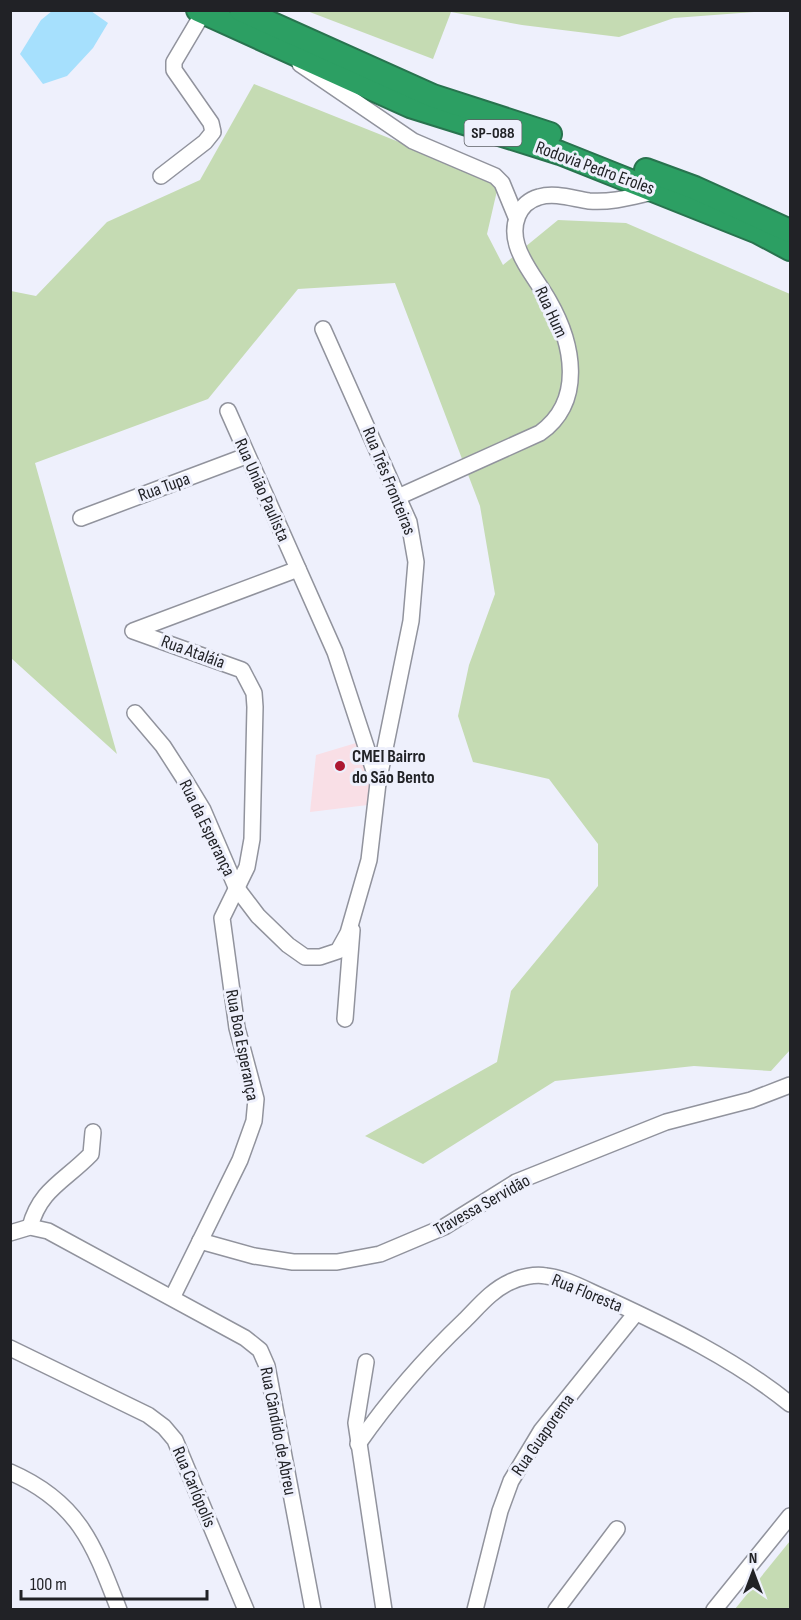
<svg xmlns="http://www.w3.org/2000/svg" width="801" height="1620" font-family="'Sofia Sans Condensed',sans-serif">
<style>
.education{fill:#f9dfe6}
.green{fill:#c5dbb3}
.water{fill:#a6e0fd}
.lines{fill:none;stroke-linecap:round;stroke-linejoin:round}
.minor-casing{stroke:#91939d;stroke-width:18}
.highway-casing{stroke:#28734e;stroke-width:26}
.minor{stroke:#fff;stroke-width:15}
.highway{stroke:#2c9f63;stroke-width:22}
.poi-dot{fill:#ad1832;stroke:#eef0fc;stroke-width:2}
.labels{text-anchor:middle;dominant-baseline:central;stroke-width:6;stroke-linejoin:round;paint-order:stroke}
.shield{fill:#eef0fc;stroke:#5e6066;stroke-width:1.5}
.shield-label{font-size:16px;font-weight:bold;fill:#212226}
.street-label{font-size:18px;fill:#212226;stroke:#eef0fc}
.poi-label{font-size:18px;font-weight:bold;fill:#212226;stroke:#eef0fc;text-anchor:start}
</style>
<rect width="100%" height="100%" fill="#eef0fc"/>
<path class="education" d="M356,743L371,778L368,805L310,812L316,755Z"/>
<g class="green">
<path d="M307,11H768L674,18L619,37L522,25L451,12L433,59Z"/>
<path d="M254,84L499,182L487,234L503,265L558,220L626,223L790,294V1050L771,1071L694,1066L555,1081L423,1164L365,1136L497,1062L511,991L598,886V844L549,779L473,762L458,716L469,665L495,594L480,506L395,283L298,289L208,399L35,463L117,754L11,658V291L36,296L107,222L200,180Z"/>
<path d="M790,1541V1609H735Z"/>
</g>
<path class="water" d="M52,11H91L108,23L93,48L67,76L43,84L20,54L41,20Z"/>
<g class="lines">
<defs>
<g id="minor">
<path d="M300,64L413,141L495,176L502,183L516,217"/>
<path d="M161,176L205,142L213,132L211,123L174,70V62L203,13"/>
<path d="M228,411L335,652L378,783"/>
<path d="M398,497L540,433C585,401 573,343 549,301C539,283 523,265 517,245C511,225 518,203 539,197C555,192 574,199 589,201C613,203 634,196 657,191"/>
<path d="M81,518L246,456"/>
<path d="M135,713L163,746L183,777L203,810L236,887L258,916L288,945L305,957H320L338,951L348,933L369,860L378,783L411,621L416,562L409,522L323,329"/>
<path d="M345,1019L352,930"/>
<path d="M30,1227C40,1189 65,1181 91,1154L93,1132"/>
<path d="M10,1233L30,1227L48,1231L245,1338L260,1350L267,1366L313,1610"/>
<path d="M200,1241L254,1256L293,1262H337L380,1254L444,1227L516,1182L666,1122L751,1100L790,1085"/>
<path d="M173,1296L240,1160L254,1121L256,1099L237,1028L222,918L247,867L252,839L255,707L254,693L242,670L133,631L298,569"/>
<path d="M10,1348L148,1415L164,1427L175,1440L246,1610"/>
<path d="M366,1362L356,1423L384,1610"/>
<path d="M358,1444C390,1398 425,1358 465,1320C479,1306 492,1290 510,1282C520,1277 535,1274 546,1276C566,1278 586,1290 605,1298C668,1327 736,1360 790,1404"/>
<path d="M10,1472C79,1502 94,1545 119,1610"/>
<path d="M475,1610L500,1511L511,1481L541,1431L636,1313"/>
<path d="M556,1610L617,1529"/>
<path d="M714,1610L790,1516"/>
</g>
<g id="highway">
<path d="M198,10L410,106L560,153L758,232L790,249"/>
<path d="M241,10L433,96L550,134"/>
<path d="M646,170L695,188L790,231"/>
</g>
</defs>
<use href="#minor" class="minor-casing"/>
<use href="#highway" class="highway-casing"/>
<use href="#minor" class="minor"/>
<use href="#highway" class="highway"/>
</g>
<circle class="poi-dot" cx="340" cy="766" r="6"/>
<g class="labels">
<rect class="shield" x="464.5" y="120" width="57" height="26" rx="4.5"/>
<g class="shield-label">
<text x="493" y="133">SP-088</text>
</g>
<g class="street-label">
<text transform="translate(595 168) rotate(20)">Rodovia Pedro Eroles</text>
<text transform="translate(551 312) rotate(65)">Rua Hum</text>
<text transform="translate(389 481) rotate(68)">Rua Três Fronteiras</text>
<text transform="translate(164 487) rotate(-20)">Rua Tupa</text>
<text transform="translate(262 490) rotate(66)">Rua União Paulista</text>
<text transform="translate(193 652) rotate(20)">Rua Ataláia</text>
<text transform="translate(207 828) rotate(64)">Rua da Esperança</text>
<text transform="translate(242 1045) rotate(79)">Rua Boa Esperança</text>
<text transform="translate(482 1205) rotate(-29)">Travessa Servidão</text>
<text transform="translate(587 1293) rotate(22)">Rua Floresta</text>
<text transform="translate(278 1431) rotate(79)">Rua Cândido de Abreu</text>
<text transform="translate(543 1435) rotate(-55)">Rua Guaporema</text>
<text transform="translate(194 1487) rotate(67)">Rua Carlópolis</text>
</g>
<g class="poi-label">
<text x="352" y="756">CMEI Bairro<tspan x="352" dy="21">do São Bento</tspan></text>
</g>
</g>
<rect width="801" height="1620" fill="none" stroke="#212226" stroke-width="24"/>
<g transform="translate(753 1572)" stroke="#eef0fc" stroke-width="4.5" paint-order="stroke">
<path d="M0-4.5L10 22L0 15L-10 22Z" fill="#212226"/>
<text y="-9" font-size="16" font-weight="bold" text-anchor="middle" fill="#212226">N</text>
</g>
<path d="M21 1590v9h186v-9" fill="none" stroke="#212226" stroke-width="3"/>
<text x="30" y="1590" font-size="18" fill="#212226" stroke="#eef0fc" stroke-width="4.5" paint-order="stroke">100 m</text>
</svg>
